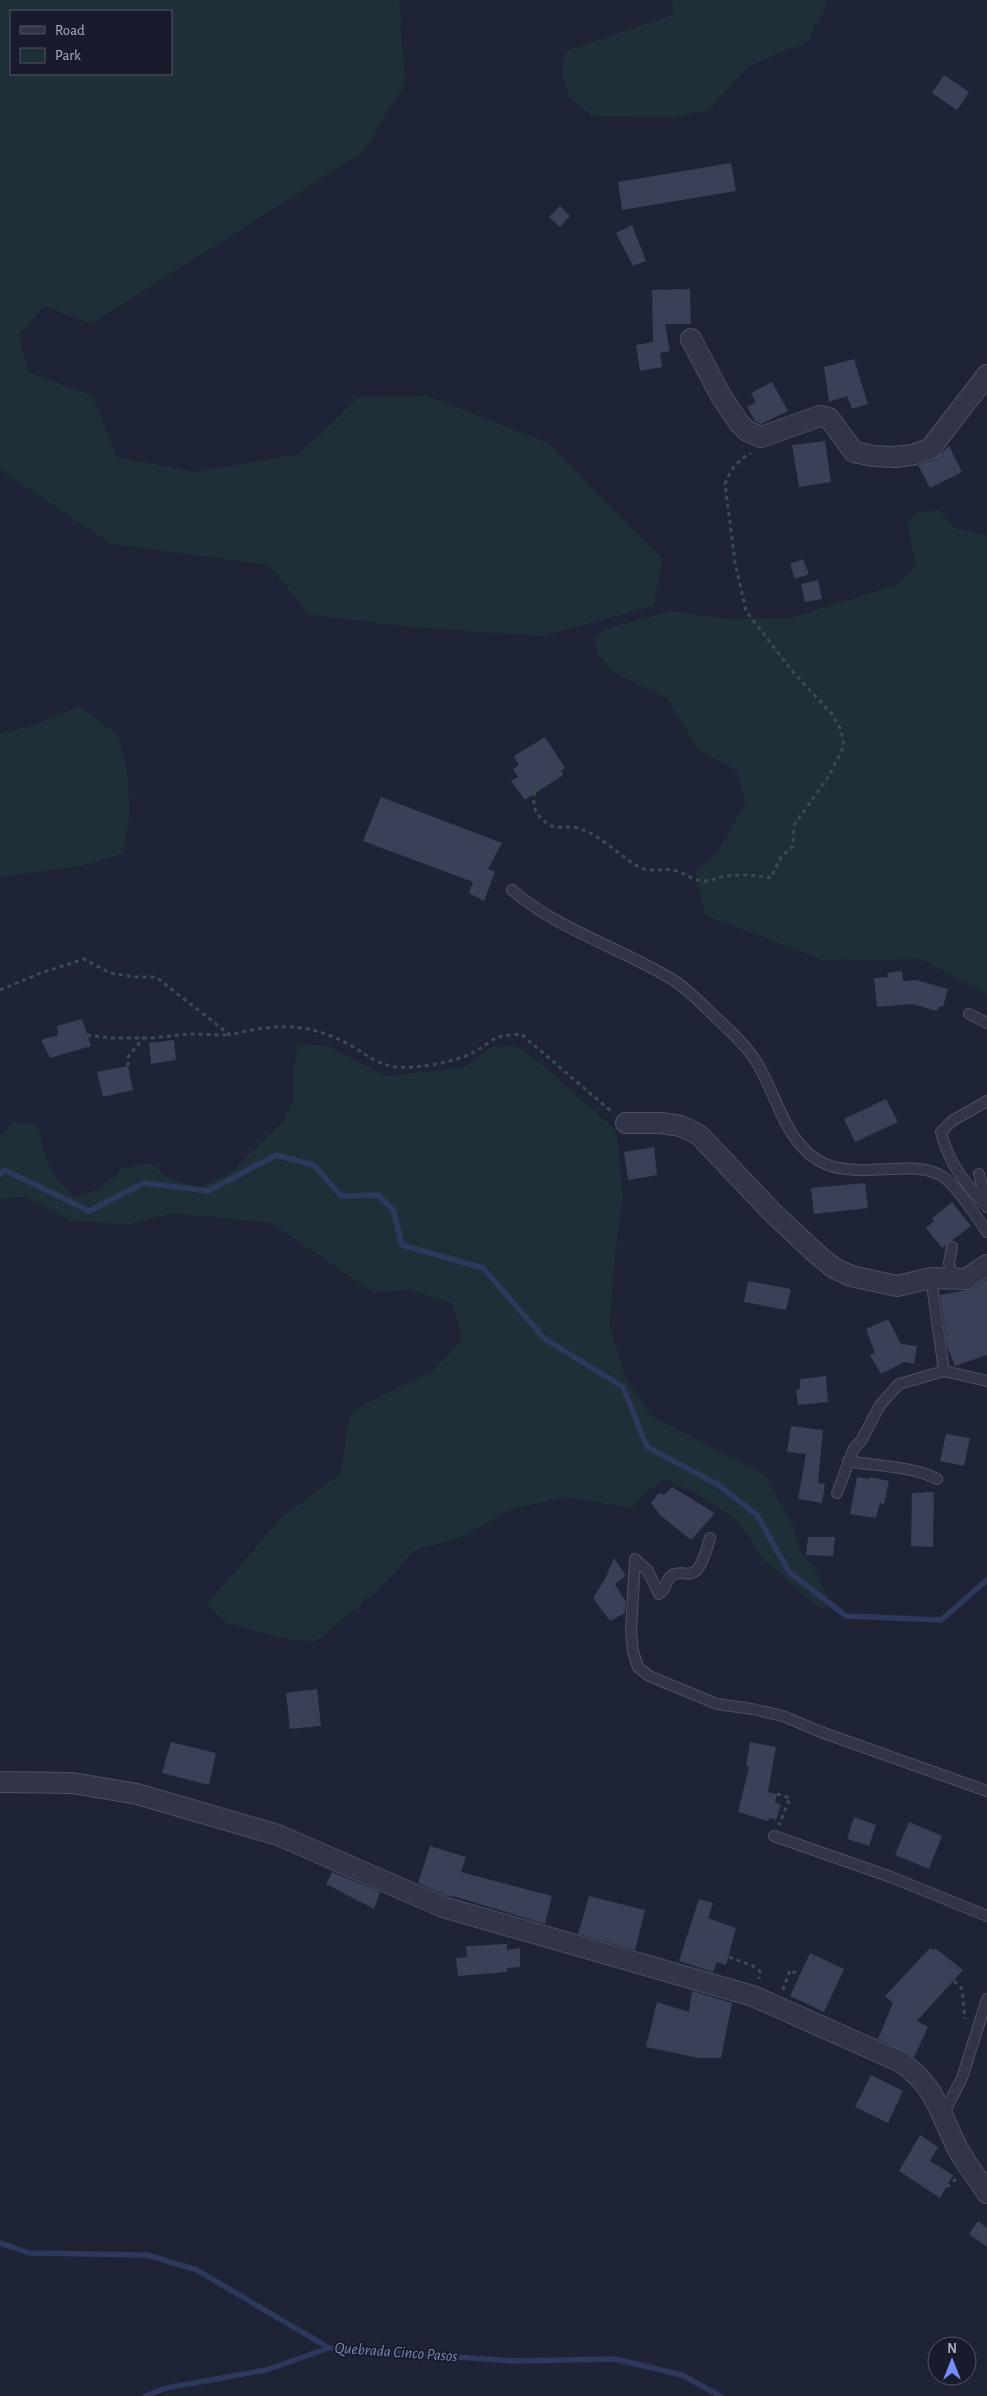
<svg xmlns="http://www.w3.org/2000/svg" width="987" height="2396" font-family="'Alegreya Sans',sans-serif">
<style>
.green{fill:#1f2f37;fill-rule:evenodd}
.lines{fill:none;stroke-linecap:round;stroke-linejoin:round}
.stream{stroke:#2e385c;stroke-width:5.5}
.building{fill:#394057}
.service-casing{stroke:#4c5062;stroke-width:12}
.minor-casing{stroke:#4c5062;stroke-width:22}
.path{stroke:#3a4b52;stroke-width:3;stroke-dasharray:4 4;stroke-linecap:butt}
.service{stroke:#313547;stroke-width:10}
.minor{stroke:#313547;stroke-width:20}
.labels{text-anchor:middle;dominant-baseline:central;stroke-width:4;stroke-linejoin:round;paint-order:stroke}
.water-label{font-size:16px;font-style:italic;fill:#7985b3;stroke:#171b2b}
</style>
<rect width="100%" height="100%" fill="#1e2336"/>
<g class="green">
<path d="M0,0H399L405,83L363,152L91,324L44,306L19,335L28,372L93,396L117,457L196,472L299,454L359,397L428,396L548,443L662,559L653,606L543,636L412,627L309,615L269,565L112,544L0,470ZM171,11V74H11V11Z"/>
<path d="M673,0H829L807,42L748,66L709,110L673,117L591,116L570,97L561,71L566,51L672,15Z"/>
<path d="M940,510L954,528L987,535V994L920,959L823,960L705,915L695,870L717,854L746,802L737,771L697,748L667,698L612,671L599,656L593,638L605,629L671,611L727,619L790,618L897,585L916,566L907,523L918,512Z"/>
<path d="M79,706L119,736L127,772L130,812L123,854L81,866L0,877V734L40,723Z"/>
<path d="M298,1044L328,1046L385,1076L463,1068L493,1047L517,1046L548,1070L616,1130L623,1194L613,1274L610,1326L625,1377L651,1416L765,1475L794,1527L799,1549L814,1568L828,1597L826,1608L818,1607L762,1558L741,1525L724,1511L694,1492L665,1480L646,1492L631,1508L566,1497L511,1509L460,1538L415,1550L380,1588L315,1642L282,1638L226,1623L207,1604L283,1516L341,1473L348,1425L354,1410L433,1371L462,1339L453,1304L410,1290L373,1292L271,1223L174,1213L130,1224L72,1221L26,1197L0,1199V1137L12,1122L35,1124C44,1137 41,1145 46,1158C51,1174 63,1186 75,1197L99,1189L124,1168L150,1163L171,1180L202,1187L230,1173L282,1123L293,1101V1071Z"/>
</g>
<g class="lines">
<g class="stream">
<path d="M0,1174L5,1170L89,1211L144,1183L208,1191L276,1155L314,1165L341,1196L378,1195L393,1210L402,1245L483,1268L545,1339L623,1387L647,1447L717,1484L757,1515L789,1572L846,1616L941,1620L987,1580"/>
<path d="M0,2243L29,2253L147,2255L197,2270L329,2348L514,2361L615,2359L682,2375L720,2396"/>
<path d="M145,2396L166,2388L266,2370L329,2348"/>
</g>
</g>
<g class="building">
<path d="M944,75L969,92L957,110L932,93Z"/>
<path d="M731,163L736,191L622,210L618,182Z"/>
<path d="M560,206L570,216L560,227L549,217Z"/>
<path d="M632,225L646,261L633,266L616,233Z"/>
<path d="M690,289L691,324H665L670,351L660,353L662,367L640,371L636,345L653,342L652,290Z"/>
<path d="M854,359L868,404L852,409L847,396L829,402L824,367Z"/>
<path d="M772,382L788,411L761,424L755,421L747,407L756,402L751,393Z"/>
<path d="M825,441L831,482L799,487L792,445Z"/>
<path d="M949,446L962,472L930,488L918,465L934,460Z"/>
<path d="M803,559L809,574L795,579L790,564Z"/>
<path d="M818,580L822,599L805,602L801,584Z"/>
<path d="M545,737L565,768L561,771L563,775L525,800L511,781L518,777L513,769L519,765L514,756Z"/>
<path d="M381,797L502,843L488,869L495,872L484,901L469,893L473,882L363,841Z"/>
<path d="M902,971L903,981L916,980L948,989L943,1007L939,1006L937,1011L912,1004L877,1007L874,978L888,977L887,973Z"/>
<path d="M82,1019L91,1046L50,1058L41,1040L58,1035L57,1026Z"/>
<path d="M174,1040L176,1060L151,1064L149,1043Z"/>
<path d="M128,1066L133,1090L103,1097L97,1072Z"/>
<path d="M886,1099L898,1122L855,1142L844,1119Z"/>
<path d="M654,1147L657,1175L628,1180L624,1152Z"/>
<path d="M865,1183L868,1208L814,1214L811,1188Z"/>
<path d="M952,1202L971,1226L942,1248L926,1228L934,1221L932,1218Z"/>
<path d="M987,1279V1355L955,1366L947,1346L940,1295L972,1289Z"/>
<path d="M748,1281L791,1289L786,1310L744,1302Z"/>
<path d="M888,1319L901,1344L917,1346L914,1364L904,1362L881,1374L870,1355L875,1353L866,1329Z"/>
<path d="M826,1376L828,1402L798,1405L796,1391L800,1388V1379Z"/>
<path d="M791,1426L823,1430L818,1483L825,1484L822,1503L798,1499L806,1454L787,1452Z"/>
<path d="M946,1434L970,1438L964,1466L940,1461Z"/>
<path d="M857,1477L869,1479L870,1477L889,1481L884,1504L880,1503L876,1518L850,1514Z"/>
<path d="M672,1487L715,1513L691,1540L660,1515L651,1503L659,1493L664,1495Z"/>
<path d="M934,1492L933,1547L911,1546L912,1493Z"/>
<path d="M808,1537H835L833,1556L806,1555Z"/>
<path d="M614,1558L626,1576L615,1584L626,1602L625,1613L610,1621L593,1598L605,1579Z"/>
<path d="M317,1689L321,1726L290,1729L286,1693Z"/>
<path d="M171,1742L216,1753L209,1785L162,1773Z"/>
<path d="M750,1742L776,1747L768,1792L777,1794L775,1802L781,1805L776,1820L770,1818L768,1821L738,1812L749,1767L746,1766Z"/>
<path d="M854,1817L876,1825L869,1846L847,1839Z"/>
<path d="M909,1822L942,1836L929,1869L895,1855Z"/>
<path d="M430,1846L466,1857L461,1872L552,1896L545,1924L453,1896V1897L447,1896L418,1883Z"/>
<path d="M332,1872L380,1892L374,1909L326,1884Z"/>
<path d="M589,1896L645,1910L635,1950L578,1934Z"/>
<path d="M699,1899L713,1903L708,1918L736,1928L726,1965L717,1962L713,1972L679,1961Z"/>
<path d="M507,1944V1950L520,1948V1967L507,1968V1972L458,1976L456,1958L467,1957L466,1946Z"/>
<path d="M930,1948L933,1950L935,1948L963,1970L917,2021L928,2027L914,2057L878,2039L893,2003L885,1996Z"/>
<path d="M810,1953L844,1969L824,2012L790,1996Z"/>
<path d="M692,1991L732,2003L721,2058H699L646,2047L657,2002L689,2012Z"/>
<path d="M871,2075L903,2091L888,2123L855,2107Z"/>
<path d="M920,2135L938,2147L930,2161L953,2175L940,2198L899,2171Z"/>
<path d="M978,2221L987,2228V2247L969,2234Z"/>
</g>
<g class="lines">
<defs>
<g id="service">
<path d="M512,890C559,930 618,947 670,978C684,986 697,999 708,1010C725,1026 745,1043 757,1063C777,1095 784,1140 819,1161C856,1182 912,1157 942,1176C957,1186 977,1217 987,1232"/>
<path d="M969,1014L987,1023"/>
<path d="M987,1101L952,1121L941,1132C949,1165 965,1182 987,1207"/>
<path d="M979,1174L987,1205"/>
<path d="M952,1247L949,1263L953,1278"/>
<path d="M931,1278L944,1371"/>
<path d="M848,1461C875,1466 913,1466 937,1479"/>
<path d="M837,1493L854,1448L861,1441L880,1405L899,1384L944,1371L987,1381"/>
<path d="M710,1538C707,1547 702,1570 692,1573C686,1575 678,1571 672,1575C665,1579 667,1590 659,1594L648,1571L635,1559L631,1631L633,1652L638,1667L649,1676L717,1704L752,1709L783,1716L821,1732L987,1791"/>
<path d="M774,1836L891,1877L987,1916"/>
<path d="M943,2115L962,2078L987,1999"/>
</g>
<g id="minor">
<path d="M691,339L721,396L739,423L747,431L761,437L820,416L829,418L854,452L873,456L894,457L912,455L930,449L987,375"/>
<path d="M626,1123H661L681,1126L699,1135L774,1214L819,1256L834,1268L851,1276L897,1286L931,1278L966,1279L987,1265"/>
<path d="M0,1782L72,1783L137,1794L278,1835L443,1907L753,1996L901,2062C937,2087 940,2115 959,2151C967,2165 978,2179 987,2193"/>
</g>
</defs>
<use href="#service" class="service-casing"/>
<use href="#minor" class="minor-casing"/>
<g class="path">
<path d="M536,784C532,802 532,813 548,824C556,830 568,825 578,828C601,835 618,855 639,867C652,874 665,866 679,872C688,875 692,880 703,881C711,881 718,877 726,876C741,874 756,875 771,878L781,857L793,846L794,825L829,776L844,746L841,730L832,714L793,672L746,611L735,562L725,484C730,470 738,460 751,453"/>
<path d="M0,990L41,973L84,959L110,973L137,977H156L230,1035C276,1023 309,1022 352,1046C367,1055 378,1065 396,1067C416,1069 455,1062 472,1053C481,1049 489,1041 498,1037C505,1035 514,1035 521,1034L612,1112"/>
<path d="M87,1035L112,1038H151L189,1034L228,1035"/>
<path d="M128,1066V1057L143,1038"/>
<path d="M777,1794L790,1798L779,1825"/>
<path d="M729,1957L753,1966L760,1971L759,1979"/>
<path d="M954,1981L962,1989L965,2019"/>
<path d="M783,1990L790,1970L800,1975"/>
<path d="M947,2187L956,2179"/>
</g>
<use href="#service" class="service"/>
<use href="#minor" class="minor"/>
</g>
<g class="labels">
<g class="water-label">
<text transform="translate(396 2352) rotate(4)">Quebrada Cinco Pasos</text>
</g>
</g>
<rect x="10" y="10" width="162" height="65" fill="#171b2b" stroke="#525668"/>
<rect x="20" y="26" width="25" height="8" fill="#313547" stroke="#525668"/>
<text x="55" y="35" font-size="15" fill="#aaafc4">Road</text>
<rect x="20" y="48" width="25" height="15" fill="#1f2f37" stroke="#525668"/>
<text x="55" y="60" font-size="15" fill="#aaafc4">Park</text>
<g transform="translate(952 2361)"><circle r="24" fill="#171b2b" stroke="#525668"/>
<path d="M0-4L9 19L0 12L-9 19Z" fill="#768efd"/>
<text y="-8" font-size="14" font-weight="bold" text-anchor="middle" fill="#aaafc4">N</text>
</g>
</svg>
